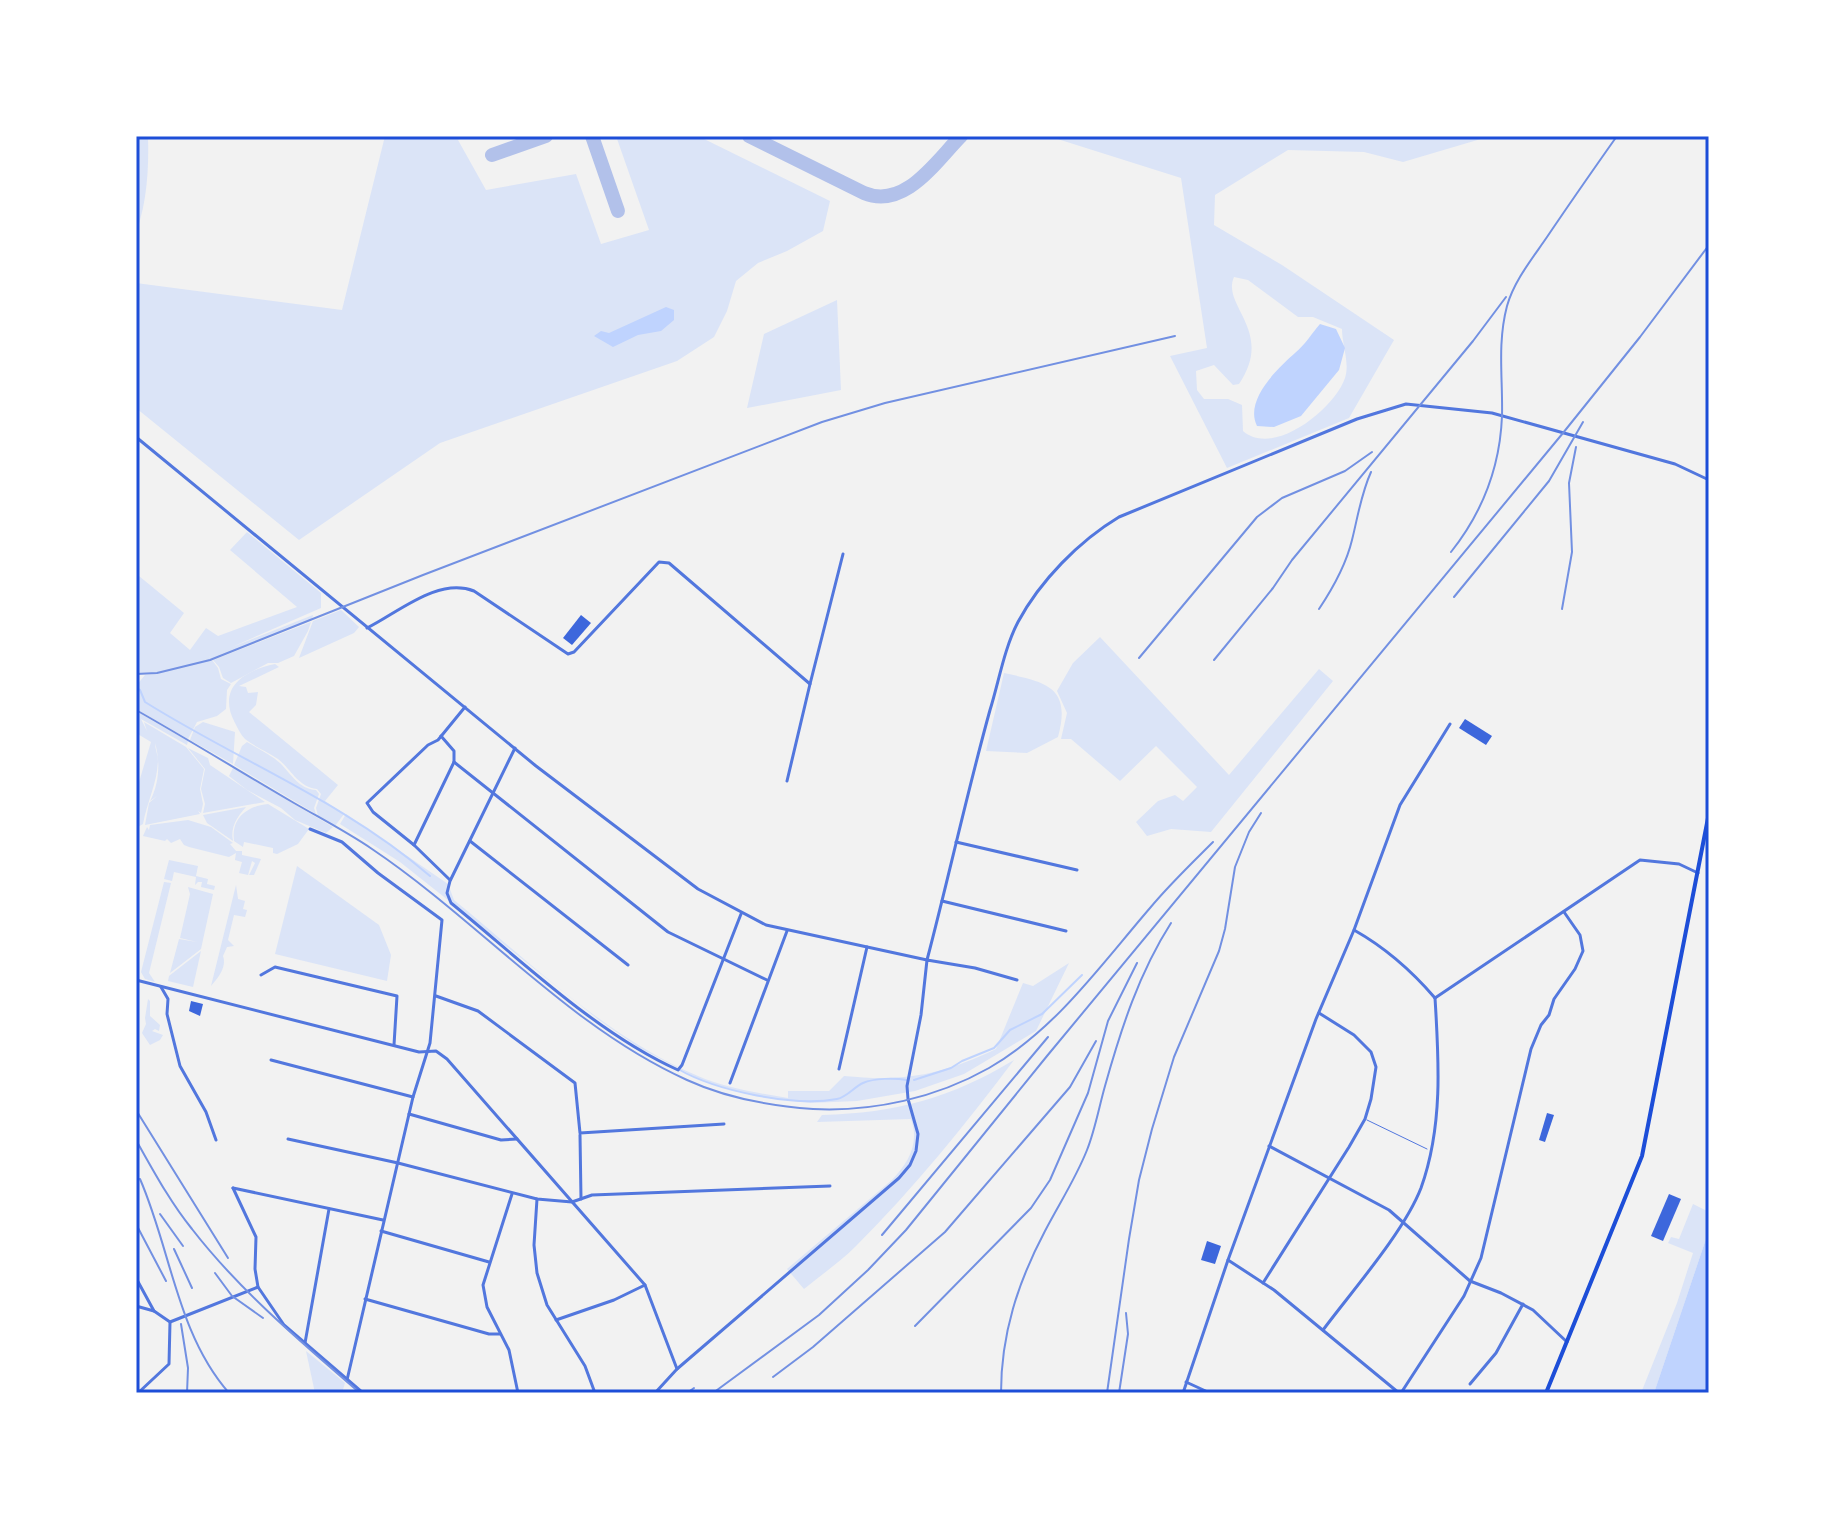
<svg xmlns="http://www.w3.org/2000/svg" width="1845" height="1529" font-family="'Roboto Condensed',sans-serif">
<style>
.green{fill:#dbe4f7;fill-rule:evenodd}
.water{fill:#bfd3fe}
.lines{fill:none;stroke-linecap:round;stroke-linejoin:round}
.stream{stroke:#bfd3fe;stroke-width:2}
.taxiway{stroke:#b2c1ea;stroke-width:14}
.building{fill:#3d67dc}
.service{stroke:#5277de;stroke-width:1}
.minor{stroke:#5277de;stroke-width:3}
.tertiary{stroke:#5277de;stroke-width:3}
.primary{stroke:#1d4ed8;stroke-width:4}
.rail{stroke:#7290e2;stroke-width:2}
.neatline{fill:none;stroke:#1d4ed8;stroke-width:3}
</style>
<rect width="100%" height="100%" fill="#f2f2f2"/>
<g class="green">
<path d="M136,136H148C149,169 147,202 136,233Z"/>
<path d="M385,136H466L458,140L486,190L576,174L601,244L649,230L616,136H698L830,201L823,231L787,251L758,263L736,281L727,311L714,337L677,361L440,443L299,540L136,408V283L342,310Z"/>
<path d="M1048,136H1491L1403,162L1364,152L1288,150L1215,195L1214,225L1282,265L1394,340L1349,418L1227,468L1170,356L1207,348L1181,178ZM1234,277L1248,280L1298,317H1313L1342,329C1342,345 1350,363 1345,378C1335,408 1274,458 1243,431L1242,405L1228,399H1204L1197,390L1196,371L1214,365L1233,385L1239,384C1275,331 1221,306 1234,277Z"/>
<path d="M837,300L841,390L747,408L764,334Z"/>
<path d="M247,532L321,593V608L232,647L313,615L312,620L212,659L209,656L218,668L221,679L231,684L227,690L226,709L217,716L197,722L188,739L136,709V686L145,675L154,674H136V577L139,576L184,613L170,633L190,650L206,628L218,636L297,607L230,550Z"/>
<path d="M341,610L359,627L354,633L299,658L313,621Z"/>
<path d="M311,622L308,631L294,656L278,663H268L231,683L223,678L219,667L213,660Z"/>
<path d="M1100,637L1229,775L1319,669L1333,681L1211,832L1171,829L1147,836L1136,822L1158,801L1175,795L1183,801L1197,787L1156,746L1120,781L1071,739H1061L1067,713L1057,691L1073,663Z"/>
<path d="M275,664L279,667L239,686L246,687L248,693L258,692L256,705L249,712L338,785L325,801L344,814L335,826L318,816L316,808L321,794L317,789C298,787 291,769 278,759C268,752 255,747 245,739C241,735 238,729 235,723C217,689 242,671 275,664Z"/>
<path d="M1004,673C1045,682 1072,686 1058,737L1027,753L986,751Z"/>
<path d="M136,711L188,741L187,745L141,719L147,731L144,722L186,747L204,769L200,789L203,804L201,813L198,811L200,814L145,825L149,803L157,796L150,801C160,782 160,760 155,743C155,749 158,755 158,761C157,784 147,802 143,824L136,828V792L151,742L136,733Z"/>
<path d="M203,722L235,732L233,764L190,740L195,727Z"/>
<path d="M247,742C257,748 271,755 280,763C291,774 299,789 316,790L319,794L314,808L316,814L234,765L242,746Z"/>
<path d="M188,748L208,758L210,765L265,802L203,813L205,804L201,789L205,769Z"/>
<path d="M233,768L333,827L326,833L295,820L281,808L247,790L229,776Z"/>
<path d="M268,804L309,829L298,844L277,854L273,853V848L244,842L243,847L234,841C231,817 248,806 268,804Z"/>
<path d="M246,807C237,817 230,827 233,841L207,823L203,815Z"/>
<path d="M346,814L448,884L454,900C531,963 606,1037 698,1076C726,1088 758,1093 788,1098V1091H829L844,1076C906,1082 941,1075 996,1049L1023,983L1033,986L1069,963L1036,1031L964,1074L915,1091L857,1101L810,1103L755,1096L703,1081L638,1047L599,1020L400,862L340,824Z"/>
<path d="M188,820L211,827L233,843L230,844L236,851H242V855L261,859L254,875H249L255,863L252,861L248,875L239,873L242,862L235,860L236,853L229,857L189,847L184,845L180,839L171,843L167,839L165,841L143,836L147,827L149,830L150,825Z"/>
<path d="M169,860L198,866L196,876L208,879L207,884L215,886L214,890L201,887L202,882H198L195,885L196,877L174,872L172,881L164,879Z"/>
<path d="M297,866L379,925L391,955L387,981L275,954Z"/>
<path d="M164,882L171,883L149,973L155,982L145,979L141,972Z"/>
<path d="M236,885L238,899L245,901L243,909L247,910L245,917L234,915L228,940L234,946L227,947L223,956C227,967 218,978 211,986Z"/>
<path d="M188,887L213,894L201,949L170,973L179,939L197,942L180,938L190,894Z"/>
<path d="M201,951L193,987L168,981L169,976Z"/>
<path d="M148,999L150,1001V1016L160,1025L159,1031L155,1029L152,1031L163,1035L160,1040L150,1045L142,1033L146,1024L145,1018Z"/>
<path d="M1014,1060C966,1124 913,1189 856,1246C840,1262 821,1275 804,1289L787,1269L892,1180C908,1163 920,1144 911,1119L817,1122L822,1115C896,1113 951,1098 1014,1060Z"/>
<path d="M1693,1204L1709,1212V1230L1654,1393H1641L1677,1303L1693,1253L1668,1243L1671,1237L1679,1239Z"/>
<path d="M306,1351L345,1383L342,1393H315Z"/>
</g>
<g class="water">
<path d="M666,307L674,310V320L661,331L638,335L613,347L594,336L601,331L609,333Z"/>
<path d="M1320,324L1336,329L1345,348L1339,370L1301,416L1274,427L1257,426C1244,400 1278,368 1295,353C1305,345 1312,333 1320,324Z"/>
<path d="M1709,1230V1393H1654Z"/>
</g>
<g class="lines">
<g class="stream">
<path d="M136,688L140,690L145,702C239,761 345,802 430,876"/>
<path d="M678,1069C716,1091 794,1107 837,1099C847,1097 854,1087 863,1083C874,1078 895,1078 907,1080"/>
<path d="M914,1080L951,1068L962,1061L994,1048L1010,1030L1042,1014L1082,975"/>
</g>
<g class="taxiway">
<path d="M592,136L618,211"/>
<path d="M749,136L864,193C905,210 936,161 961,136"/>
<path d="M492,155L546,136"/>
</g>
</g>
<g class="building">
<path d="M581,615L591,623L572,645L563,638Z"/>
<path d="M1465,719L1492,736L1486,745L1459,728Z"/>
<path d="M191,1001L203,1004L200,1016L189,1011Z"/>
<path d="M1547,1113L1554,1115L1545,1142L1539,1140Z"/>
<path d="M1669,1194L1681,1199L1663,1241L1651,1236Z"/>
<path d="M1207,1241L1221,1246L1215,1264L1201,1260Z"/>
</g>
<g class="lines">
<path class="service" d="M1367,1120L1427,1149"/>
<g class="minor">
<path d="M367,628C399,612 438,577 474,591L568,654L574,652L659,562L669,563L810,684L843,554"/>
<path d="M515,748L450,881L447,893L451,903C521,960 596,1033 678,1070L682,1065L741,914"/>
<path d="M454,762L668,932L767,980"/>
<path d="M787,781L810,684"/>
<path d="M310,829L342,842L378,873L442,920L430,1043L413,1097L347,1380"/>
<path d="M470,841L628,965"/>
<path d="M956,842L1077,870"/>
<path d="M414,845L454,762V751L441,736"/>
<path d="M450,880L414,845L373,812L367,803L428,745L438,740L465,707"/>
<path d="M942,901L1066,931"/>
<path d="M1354,930C1386,948 1411,970 1435,998"/>
<path d="M261,975L275,967L397,996L394,1045"/>
<path d="M136,980L419,1052L436,1051L447,1059L645,1285L677,1369"/>
<path d="M161,987L168,999L167,1014L180,1066L206,1112L216,1140"/>
<path d="M436,996L478,1011L575,1083L580,1133L724,1124"/>
<path d="M1435,998L1640,860L1679,864L1698,873"/>
<path d="M271,1060L413,1097"/>
<path d="M839,1069L867,947"/>
<path d="M730,1083L787,931"/>
<path d="M409,1114L501,1140L517,1139"/>
<path d="M580,1135L581,1199"/>
<path d="M288,1139L398,1163L537,1199L572,1202L592,1195L830,1186"/>
<path d="M1269,1146L1389,1210L1470,1281L1501,1293L1533,1310L1567,1342"/>
<path d="M233,1188L383,1220"/>
<path d="M233,1188L256,1237L255,1269L258,1287"/>
<path d="M512,1194L483,1285L487,1307L509,1350L518,1393"/>
<path d="M537,1199L534,1245L537,1273L547,1305L585,1366L595,1393"/>
<path d="M381,1231L489,1262"/>
<path d="M1228,1260L1274,1290L1399,1393"/>
<path d="M136,1278L154,1311L170,1322L169,1364L138,1393"/>
<path d="M1263,1283L1349,1147L1365,1119L1371,1099L1376,1067L1371,1052L1354,1035L1319,1013"/>
<path d="M365,1299L489,1334H500"/>
<path d="M136,1306L154,1311"/>
<path d="M556,1320L614,1300L645,1285"/>
<path d="M170,1322L258,1287L284,1325L363,1393"/>
<path d="M1323,1330C1352,1291 1404,1232 1421,1188C1443,1127 1439,1061 1435,998"/>
<path d="M305,1343L329,1209"/>
<path d="M1186,1382L1210,1393"/>
<path d="M1470,1384L1496,1353L1523,1304"/>
<path d="M655,1393L677,1369L899,1178L910,1165L916,1151L918,1134L908,1099L907,1086L921,1015L927,960L975,968L1017,980"/>
<path d="M1183,1393L1228,1260L1316,1019L1354,930L1400,805L1450,724"/>
<path d="M1401,1393L1464,1296L1481,1258L1531,1049L1541,1025L1549,1015L1554,999L1575,969L1583,951L1580,935L1564,912"/>
</g>
<path class="tertiary" d="M136,437L536,766L698,889L766,925L927,960C949,876 967,793 990,710C999,681 1004,649 1018,622C1040,581 1079,541 1119,517L1357,419L1406,404L1492,413L1675,464L1709,480"/>
<path class="primary" d="M1546,1393L1642,1156L1709,813"/>
<g class="rail">
<path d="M1451,552C1482,513 1500,467 1502,416C1503,379 1497,344 1507,306C1514,281 1532,259 1547,237C1570,203 1593,170 1617,136"/>
<path d="M1454,597L1549,481L1583,422"/>
<path d="M1319,609C1333,588 1346,565 1352,540C1358,516 1361,494 1371,472"/>
<path d="M1562,609L1572,552L1569,483L1576,447"/>
<path d="M1139,658L1257,517L1282,498L1345,471L1372,452"/>
<path d="M1214,660L1273,588L1292,560L1473,341L1506,297"/>
<path d="M136,674L157,673L210,660L423,575L822,422L885,403L1175,336"/>
<path d="M136,710C189,740 241,772 294,803C320,818 347,832 372,849C479,921 569,1027 687,1080C726,1098 771,1106 813,1109C873,1112 936,1098 989,1068C1056,1029 1100,966 1150,908C1169,885 1191,864 1213,842"/>
<path d="M136,1110L228,1258"/>
<path d="M136,1140C153,1170 170,1202 192,1229C240,1291 301,1342 360,1393"/>
<path d="M140,1179C171,1250 177,1334 229,1393"/>
<path d="M160,1214L183,1246"/>
<path d="M136,1224L166,1281"/>
<path d="M882,1235L1048,1037"/>
<path d="M174,1249L192,1288"/>
<path d="M215,1273L232,1296L263,1318"/>
<path d="M181,1324L188,1368L187,1393"/>
<path d="M915,1326L1031,1208L1050,1180L1088,1093L1108,1021L1137,963"/>
<path d="M773,1377L813,1347L945,1232L1070,1087L1096,1041"/>
<path d="M687,1393L694,1388"/>
<path d="M713,1393L819,1315L868,1270L906,1230L1047,1056L1563,433L1640,337L1709,245"/>
<path d="M1001,1393C1001,1334 1018,1282 1045,1231C1059,1204 1076,1178 1087,1150C1095,1130 1099,1107 1105,1086C1121,1029 1139,973 1171,923"/>
<path d="M1107,1393L1129,1239L1139,1180L1152,1129L1174,1057L1219,951L1225,929L1235,867L1249,832L1261,813"/>
<path d="M1119,1393L1128,1334L1126,1313"/>
</g>
</g>
<rect width="1845" height="1529" fill="none" stroke="#ffffff" stroke-width="276"/>
<rect x="138" y="138" width="1569" height="1253" class="neatline"/>
</svg>
